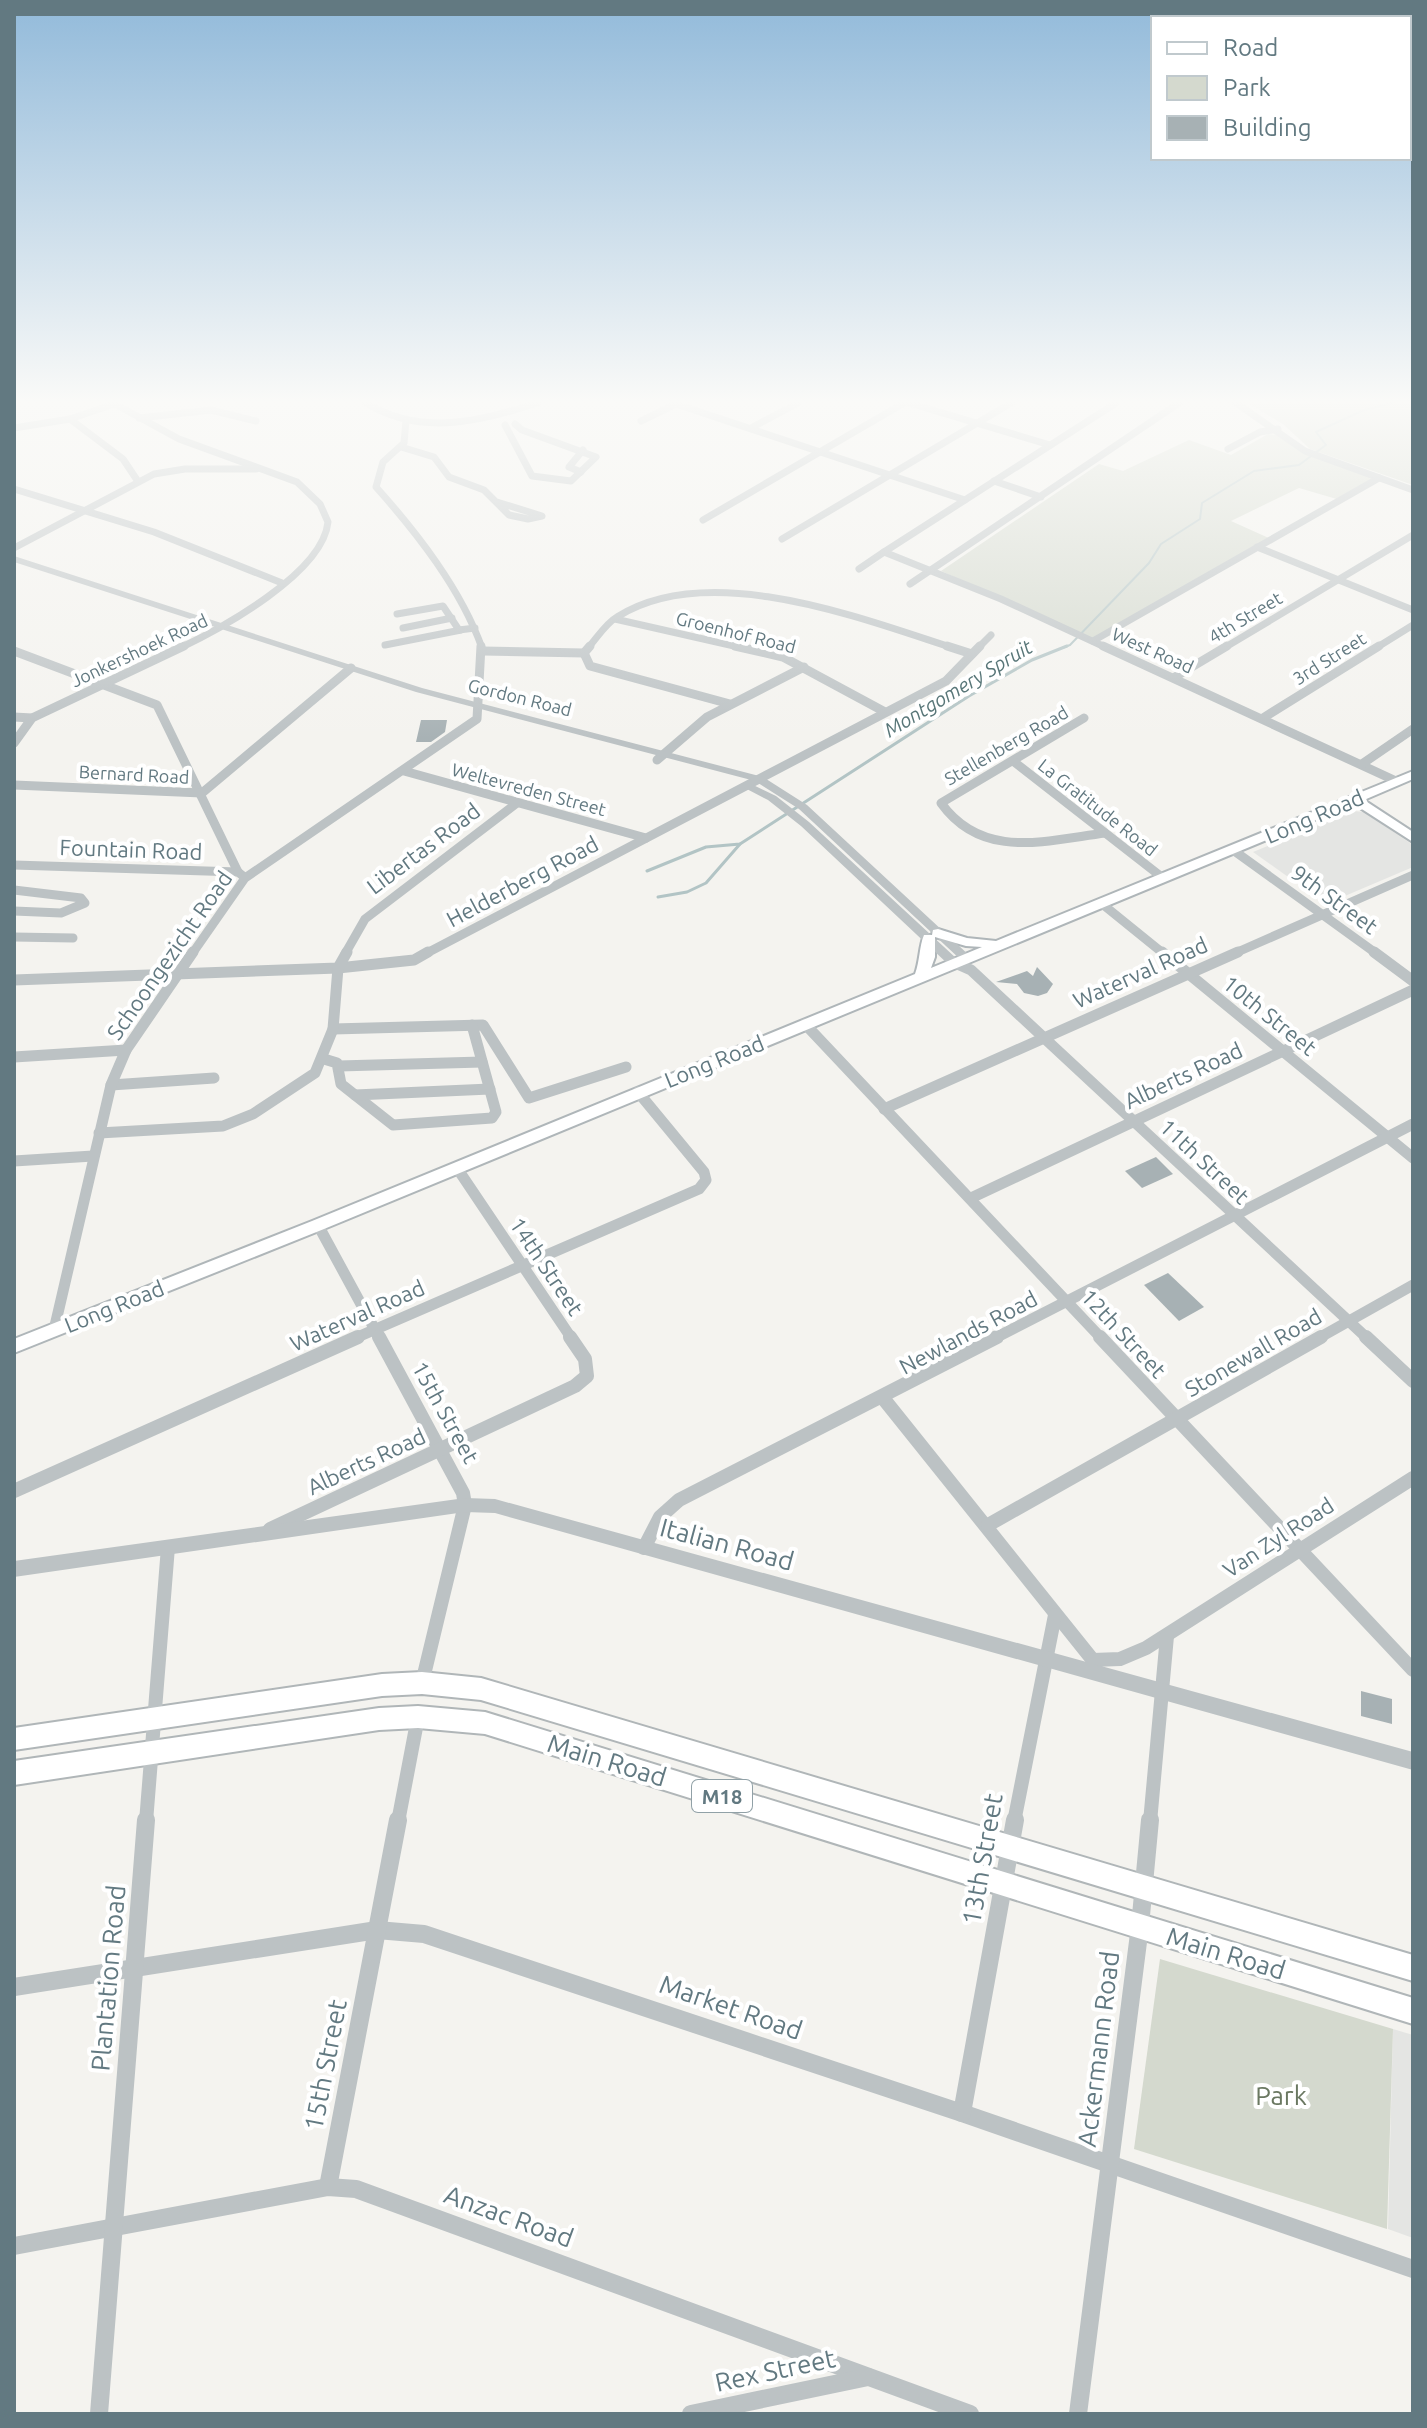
<svg xmlns="http://www.w3.org/2000/svg" width="1427" height="2428" font-family="Ubuntu,sans-serif">
<style>
.built{fill:#e4e5e3}
.green{fill:#d4d9ce}
.lines{fill:none;stroke-linecap:round;stroke-linejoin:round}
.stream-far1{stroke:#b2c4c5;stroke-width:2}
.stream{stroke:#b2c4c5;stroke-width:3}
.building{fill:#a7b1b4}
.secondary-casing{stroke:#afb6b9;stroke-width:4}
.primary-casing{stroke:#b0b6b8;stroke-width:4}
.minor-far4{stroke:#bcc2c4;stroke-width:7}
.minor-far3{stroke:#bcc2c4;stroke-width:9}
.minor-far2{stroke:#bcc2c4;stroke-width:11}
.minor-far1{stroke:#bcc2c4;stroke-width:14}
.minor{stroke:#bcc2c4;stroke-width:18}
.tertiary{fill:#bcc2c4;fill-rule:evenodd}
.secondary{fill:#fff;fill-rule:evenodd}
.primary{fill:#fff;fill-rule:evenodd}
.labels{text-anchor:middle;dominant-baseline:central;stroke-width:8;stroke-linejoin:round;paint-order:stroke}
.far-street-label{font-size:18px;fill:#627981;stroke:#fff}
.far-water-label{font-size:20px;font-style:italic;fill:#587678;stroke:#fff}
.shield{fill:#fff;stroke:#91a1a7;stroke-width:2}
.shield-label{font-size:20px;font-weight:bold;fill:#627981}
.street-label{font-size:22px;fill:#627981;stroke:#fff}
.near-street-label{font-size:26px;fill:#627981;stroke:#fff}
.near-park-label{font-size:26px;fill:#6a7861;stroke:#fff}
</style>
<rect width="100%" height="100%" fill="#f4f3ef"/>
<g class="built">
<path d="M1353,811L1364,812L1413,845V867L1326,904L1253,852Z"/>
<path d="M1393,2029L1413,2035V2238L1388,2229Z"/>
</g>
<g class="green">
<path d="M1248,403H1413V485L1310,449L1283,424Z"/>
<path d="M1268,434L1278,435L1303,451L1379,479L1340,500L1299,488L1231,521L1271,539L1092,639L941,571L1099,464L1123,471L1189,440L1231,455Z"/>
<path d="M1160,1959L1393,2029L1387,2229L1134,2149Z"/>
</g>
<g class="lines">
<path class="stream-far1" d="M1062,648L1070,645L1149,563L1161,544L1200,519L1202,503L1254,471L1299,465L1326,445L1316,432L1364,410L1393,403"/>
<g class="stream">
<path d="M647,871L706,847L740,844L969,696L1032,660L1067,646"/>
<path d="M658,897L687,892L706,883L740,844"/>
</g>
</g>
<g class="building">
<path d="M421,720H447L445,732L431,742H416Z"/>
<path d="M1037,967L1053,984L1047,993L1038,996L1024,993L1017,984L996,982L1027,971L1033,976Z"/>
<path d="M1156,1157L1173,1174L1142,1188L1125,1171Z"/>
<path d="M1168,1273L1204,1307L1179,1321L1144,1285Z"/>
<path d="M1361,1691L1392,1699V1724L1361,1716Z"/>
</g>
<g class="lines">
<defs>
<path id="secondary" d="M1413,771V779L1364,800L1413,832V842L1354,804L324,1229L14,1353V1339L312,1221L915,974C920,961 919,947 924,935H932L933,930L938,929L967,938L996,941ZM935,937L966,946L982,947L931,968L935,957Z"/>
<g id="primary">
<path d="M422,1672L481,1678L1413,1955V1981L481,1700L422,1694L382,1696L14,1750V1728L382,1674Z"/>
<path d="M418,1706L485,1712L1413,1998V2024L485,1734L418,1728L379,1730L14,1785V1761L379,1708Z"/>
</g>
</defs>
<use href="#secondary" class="secondary-casing"/>
<use href="#primary" class="primary-casing"/>
<g class="minor-far4">
<path d="M113,403L179,439L297,482L320,504L328,522C323,573 222,628 180,648"/>
<path d="M366,403C422,437 479,421 538,403"/>
<path d="M673,403L965,500"/>
<path d="M909,403L1050,445"/>
<path d="M1236,403L1305,451L1413,490"/>
<path d="M139,418L211,410L256,421"/>
<path d="M70,419L123,459L137,480"/>
<path d="M406,420L404,443L383,462L376,487C417,533 461,589 482,648"/>
<path d="M641,421L676,404"/>
<path d="M505,425L532,476L571,481L596,457L522,430L515,424"/>
<path d="M14,428L70,419L114,404"/>
<path d="M751,428L798,403"/>
<path d="M401,447L434,457L449,477L484,490L509,515L528,519L542,516L497,502"/>
<path d="M1228,449L1260,432L1278,429"/>
<path d="M581,472L569,467L583,450"/>
<path d="M994,481L1041,497"/>
<path d="M14,489L154,532L282,583"/>
<path d="M703,520L904,403"/>
<path d="M782,539L1011,403"/>
<path d="M1257,547L1413,610"/>
<path d="M14,548L154,474L185,469H256"/>
<path d="M859,569L884,552"/>
<path d="M910,584L1179,403"/>
<path d="M397,614L443,606L459,630L475,628"/>
<path d="M615,619L743,648"/>
<path d="M403,628L452,618"/>
<path d="M1093,641L1379,478"/>
<path d="M385,645L461,630"/>
<path d="M588,648C597,638 606,623 617,617C708,559 860,618 953,648"/>
<path d="M978,648L991,635"/>
<path d="M1107,648L1001,599L884,552L1116,403"/>
<path d="M1224,648L1413,535"/>
<path d="M1376,648L1413,625"/>
</g>
<g class="minor-far3">
<path d="M590,646L584,653L590,666L730,704"/>
<path d="M735,646L783,657L885,712"/>
<path d="M947,646L972,654"/>
<path d="M1103,646L1396,781"/>
<path d="M14,651L157,705L238,872"/>
<path d="M483,651L584,653"/>
<path d="M1175,677L1227,646"/>
<path d="M14,717L32,718"/>
<path d="M1084,718L941,803C982,860 1044,841 1105,833"/>
<path d="M1263,718L1379,646"/>
<path d="M14,743L32,718L184,646"/>
<path d="M657,760L707,717L804,667"/>
<path d="M1013,761L1163,878"/>
<path d="M1362,764L1413,729"/>
<path d="M404,771L646,838"/>
<path d="M14,785L202,793L351,668"/>
<path d="M1233,850L1377,954"/>
<path d="M14,865L238,872L243,876"/>
<path d="M14,890L81,898L85,903L61,913L14,911"/>
<path d="M1101,903L1164,954"/>
<path d="M14,937L73,938"/>
<path d="M192,954L245,878L477,719L481,646"/>
<path d="M345,954L365,919L517,803"/>
<path d="M425,954L946,681L980,646"/>
<path d="M1233,954L1413,875"/>
</g>
<g class="minor-far2">
<path d="M1162,952L1413,1158"/>
<path d="M1374,952L1413,981"/>
<path d="M953,962L971,970L1368,1339"/>
<path d="M14,980L338,968L414,960L428,952"/>
<path d="M805,1024L1102,1339"/>
<path d="M333,1029L483,1025L529,1098L626,1067"/>
<path d="M14,1057L126,1050"/>
<path d="M324,1059L337,1063L341,1084L393,1125L492,1118L496,1112L472,1025"/>
<path d="M339,1066L482,1062"/>
<path d="M111,1085L214,1078"/>
<path d="M355,1095L490,1089"/>
<path d="M884,1109L1238,952"/>
<path d="M99,1133L223,1126L253,1114L315,1073L333,1029L338,968L347,952"/>
<path d="M14,1161L93,1156"/>
<path d="M457,1168L572,1339"/>
<path d="M971,1198L1413,990"/>
<path d="M318,1225L380,1339"/>
<path d="M54,1330L111,1085L126,1050L193,952"/>
<path d="M353,1339L699,1189L706,1180L704,1172L638,1092"/>
<path d="M993,1339L1413,1124"/>
<path d="M1317,1339L1413,1285"/>
</g>
<g class="minor-far1">
<path d="M379,1337L463,1493L465,1505L422,1683"/>
<path d="M1100,1337L1413,1670"/>
<path d="M1366,1337L1413,1381"/>
<path d="M883,1398L1096,1664"/>
<path d="M14,1491L358,1337"/>
<path d="M988,1525L1321,1337"/>
<path d="M270,1529L575,1386L587,1376L585,1359L570,1337"/>
<path d="M644,1548L660,1517L679,1500L997,1337"/>
<path d="M1093,1660L1120,1659L1146,1648L1413,1478"/>
<path d="M146,1822L168,1547"/>
<path d="M398,1822L418,1717"/>
<path d="M1014,1822L1055,1615"/>
<path d="M1150,1822L1167,1636"/>
</g>
<g class="minor">
<path d="M14,1987L377,1930L424,1934L962,2113L1413,2269"/>
<path d="M962,2113L1015,1820"/>
<path d="M328,2187L398,1820"/>
<path d="M14,2246L328,2187L356,2189L970,2414"/>
<path d="M99,2414L146,1820"/>
<path d="M691,2414L868,2377"/>
<path d="M1078,2414L1140,1926L1150,1820"/>
</g>
<g class="tertiary">
<path d="M14,556L422,688L763,777L807,805L971,957L969,960H961L799,809L755,781L416,692L14,562Z"/>
<path d="M747,782L776,796L809,822L957,959L959,962L957,965H949L801,826L768,800L743,787V783Z"/>
<path d="M465,1498L495,1499L1413,1752V1770L495,1513L465,1512L14,1577V1561Z"/>
</g>
<use href="#secondary" class="secondary"/>
<use href="#primary" class="primary"/>
</g>
<linearGradient id="sky" x2="0" y2="1"><stop stop-color="#92bada"/><stop offset="0.54" stop-color="#fafaf8"/><stop offset="1" stop-color="#fafaf8" stop-opacity="0"/></linearGradient>
<rect width="1427" height="743" fill="url(#sky)"/>
<g class="labels">
<g class="far-street-label">
<text transform="translate(1245 617) rotate(-31)">4th Street</text>
<text transform="translate(736 632) rotate(14)">Groenhof Road</text>
<text transform="translate(139 650) rotate(-25)">Jonkershoek Road</text>
<text transform="translate(1153 650) rotate(24)">West Road</text>
<text transform="translate(1329 658) rotate(-32)">3rd Street</text>
<text transform="translate(520 697) rotate(14)">Gordon Road</text>
<text transform="translate(1006 745) rotate(-30)">Stellenberg Road</text>
<text transform="translate(134 774) rotate(3)">Bernard Road</text>
<text transform="translate(529 789) rotate(15)">Weltevreden Street</text>
<text transform="translate(1098 807) rotate(38)">La Gratitude Road</text>
</g>
<g class="far-water-label">
<text transform="translate(958 688) rotate(-31)">Montgomery Spruit</text>
</g>
<rect class="shield" x="692" y="1780" width="60" height="32" rx="6"/>
<g class="shield-label">
<text x="722" y="1796">M18</text>
</g>
<g class="street-label">
<text transform="translate(1314 816) rotate(-23)">Long Road</text>
<text transform="translate(423 848) rotate(-37)">Libertas Road</text>
<text transform="translate(131 849) rotate(2)">Fountain Road</text>
<text transform="translate(522 881) rotate(-28)">Helderberg Road</text>
<text transform="translate(1335 899) rotate(36)">9th Street</text>
<text transform="translate(169 955) rotate(-55)">Schoongezicht Road</text>
<text transform="translate(1140 972) rotate(-24)">Waterval Road</text>
<text transform="translate(1270 1015) rotate(39)">10th Street</text>
<text transform="translate(714 1061) rotate(-22)">Long Road</text>
<text transform="translate(1183 1075) rotate(-25)">Alberts Road</text>
<text transform="translate(1205 1161) rotate(43)">11th Street</text>
<text transform="translate(547 1266) rotate(56)">14th Street</text>
<text transform="translate(114 1306) rotate(-22)">Long Road</text>
<text transform="translate(357 1315) rotate(-24)">Waterval Road</text>
<text transform="translate(968 1332) rotate(-28)">Newlands Road</text>
<text transform="translate(1124 1333) rotate(47)">12th Street</text>
<text transform="translate(1253 1352) rotate(-30)">Stonewall Road</text>
<text transform="translate(446 1412) rotate(61)">15th Street</text>
<text transform="translate(366 1461) rotate(-25)">Alberts Road</text>
<text transform="translate(1278 1537) rotate(-33)">Van Zyl Road</text>
</g>
<g class="near-street-label">
<text transform="translate(727 1544) rotate(15)">Italian Road</text>
<text transform="translate(607 1760) rotate(17)">Main Road</text>
<text transform="translate(982 1859) rotate(-80)">13th Street</text>
<text transform="translate(1226 1953) rotate(17)">Main Road</text>
<text transform="translate(108 1978) rotate(-85)">Plantation Road</text>
<text transform="translate(731 2007) rotate(19)">Market Road</text>
<text transform="translate(1098 2049) rotate(-83)">Ackermann Road</text>
<text transform="translate(325 2065) rotate(-79)">15th Street</text>
<text transform="translate(509 2216) rotate(20)">Anzac Road</text>
<text transform="translate(775 2370) rotate(-12)">Rex Street</text>
</g>
<g class="near-park-label">
<text x="1281" y="2095">Park</text>
</g>
</g>
<rect width="1427" height="2428" fill="none" stroke="#627981" stroke-width="32"/>
<rect x="1151" y="16" width="260" height="144" fill="#ffffff" stroke="#c0c9cd" stroke-width="2"/>
<rect x="1167" y="42" width="40" height="12" fill="#ffffff" stroke="#c0c9cd" stroke-width="2"/>
<text x="1223" y="56" font-size="24" fill="#627981">Road</text>
<rect x="1167" y="76" width="40" height="24" fill="#d4d9ce" stroke="#c0c9cd" stroke-width="2"/>
<text x="1223" y="96" font-size="24" fill="#627981">Park</text>
<rect x="1167" y="116" width="40" height="24" fill="#a7b1b4" stroke="#c0c9cd" stroke-width="2"/>
<text x="1223" y="136" font-size="24" fill="#627981">Building</text>
</svg>
